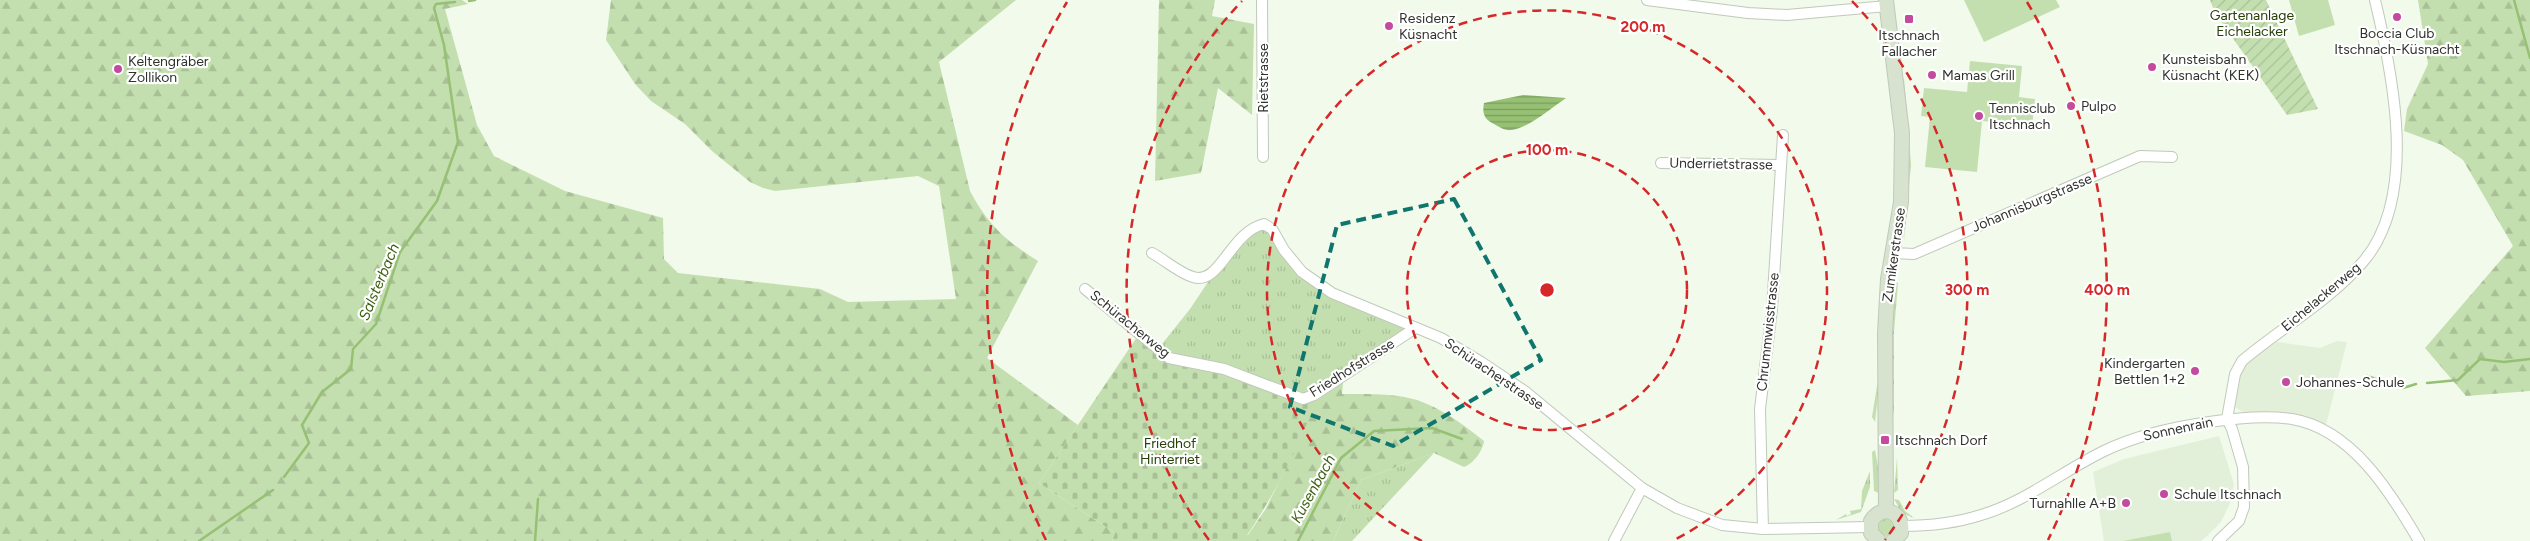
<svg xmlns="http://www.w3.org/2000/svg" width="2530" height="541" font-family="Figtree,sans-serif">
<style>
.built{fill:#e3f0d9}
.grass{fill:url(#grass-tufts)}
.forest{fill:url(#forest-firs)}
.cemetery{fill:url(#cemetery-stones)}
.garden{fill:url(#garden-furrows)}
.pitch{fill:#c4dfaf}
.water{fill:url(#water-rules)}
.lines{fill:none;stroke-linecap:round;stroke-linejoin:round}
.stream{stroke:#96c073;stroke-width:2.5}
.minor-casing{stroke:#c0c9ba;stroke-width:12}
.secondary-casing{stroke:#c0c9ba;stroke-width:16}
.minor{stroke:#fff;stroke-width:10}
.secondary{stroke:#d8e3cf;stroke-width:14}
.marked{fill:none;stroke:#0f766e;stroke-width:4;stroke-dasharray:10 6;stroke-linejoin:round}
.ring{fill:none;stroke:#d62828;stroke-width:2.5;stroke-dasharray:9 6}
.poi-dot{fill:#c44a9e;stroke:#fff;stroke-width:2}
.labels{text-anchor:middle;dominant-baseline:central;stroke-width:4.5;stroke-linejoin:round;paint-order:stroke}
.park-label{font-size:14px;fill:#264008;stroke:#fff}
.poi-label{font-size:14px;fill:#30332d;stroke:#fff;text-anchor:start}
.street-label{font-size:14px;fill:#30332d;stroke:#fff}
.water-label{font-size:15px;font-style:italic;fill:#3c610f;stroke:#fff}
.centre{fill:#d62828;stroke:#fff;stroke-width:2.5}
.ring-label{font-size:15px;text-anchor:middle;font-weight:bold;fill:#d62828;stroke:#fff;stroke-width:4.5;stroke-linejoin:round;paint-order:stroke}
</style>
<defs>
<pattern id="grass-tufts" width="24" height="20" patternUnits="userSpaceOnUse" patternTransform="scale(1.25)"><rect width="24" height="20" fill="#c4dfaf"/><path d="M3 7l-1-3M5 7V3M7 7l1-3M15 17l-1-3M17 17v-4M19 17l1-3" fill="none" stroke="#a9c097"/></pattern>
<pattern id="forest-firs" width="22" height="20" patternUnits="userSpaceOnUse" patternTransform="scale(1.25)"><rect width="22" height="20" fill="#c4dfaf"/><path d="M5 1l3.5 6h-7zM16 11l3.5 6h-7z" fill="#a9c097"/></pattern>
<pattern id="cemetery-stones" width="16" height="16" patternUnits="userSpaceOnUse" patternTransform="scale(1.25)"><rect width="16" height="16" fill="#c4dfaf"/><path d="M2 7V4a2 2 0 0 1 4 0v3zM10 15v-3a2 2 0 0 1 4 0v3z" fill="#a9c097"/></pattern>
<pattern id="garden-furrows" width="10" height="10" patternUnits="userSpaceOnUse" patternTransform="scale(1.25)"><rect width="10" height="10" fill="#c4dfaf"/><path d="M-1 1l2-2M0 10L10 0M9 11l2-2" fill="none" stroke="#a9c097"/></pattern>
<pattern id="water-rules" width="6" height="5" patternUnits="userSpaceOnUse" patternTransform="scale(1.25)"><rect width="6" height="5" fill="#96c073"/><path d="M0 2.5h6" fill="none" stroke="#7b9d5f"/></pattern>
</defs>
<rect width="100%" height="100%" fill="#f1faeb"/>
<g class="built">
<path d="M2337,341L2347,342L2326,425L2304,416L2243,412L2235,407L2233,401L2237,376L2248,362L2277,342L2320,348Z"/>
<path d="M2219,436L2234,484L2230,503L2221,522L2208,535L2201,541H2104L2093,472L2124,459Z"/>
</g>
<g class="grass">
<path d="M1904,78L1911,164L1904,242L1905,217L1902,82Z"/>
<path d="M1264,224L1284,250L1332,293L1414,329L1303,399L1158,349L1190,309L1228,252Z"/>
<path d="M1895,282L1898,283L1894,332V416C1886,378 1891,321 1895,282Z"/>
<path d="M1880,378L1875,422L1872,417L1878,380Z"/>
<path d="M1875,450L1879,472V493L1874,491L1872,452Z"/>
<path d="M1434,453L1352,541H1333L1361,480Z"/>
<path d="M1897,458L1898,490L1894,493Z"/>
<path d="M1870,471V487L1861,512L1836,520L1846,514L1847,516L1851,514L1850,511L1861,509L1862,491Z"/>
<path d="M1894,499L1899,500L1905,511L1914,518L1902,513Z"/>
<circle cx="1886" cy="527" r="9"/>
</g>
<g class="forest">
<path d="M0,0H462L468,4L445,9L477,125L494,156L565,191L663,218L664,259L678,273L820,289L848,302L956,299L939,186L918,176L775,191L763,188L750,182L712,151L685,124L651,101L635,84L606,40L611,0H1016L939,62L970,191C988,225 1006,241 1038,261L987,358L1078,425L1039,483L1115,533L1112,541H0Z"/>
<path d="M1159,0H1215L1212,16L1254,24L1252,115L1218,88L1201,173L1155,181Z"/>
<path d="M2418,0H2530V391L2466,396L2425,348L2513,246L2463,160L2442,145L2404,131L2407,109L2428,64Z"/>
<path d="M1336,380L1343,382L1342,394C1366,394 1394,393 1417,400C1441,408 1464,425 1484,441C1483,451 1473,464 1464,467L1434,453L1361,480L1333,541H1203L1248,535L1265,510L1293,454L1297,398Z"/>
</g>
<path class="cemetery" d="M1139,334L1158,349L1224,369L1297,398L1314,395C1314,425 1263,514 1243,541H1112L1115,533L1039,483Z"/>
<path class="garden" d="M2210,0H2266L2318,109L2287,115L2215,13Z"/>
<g class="pitch">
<path d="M1964,0H2056L2060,7L1984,42Z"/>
<path d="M2289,0H2328L2335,25L2299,36Z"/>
<path d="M1970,61L2022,66L2019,97L2035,99L2032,126L1982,121L1977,172L1925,167L1930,117L1921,116L1924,88L1967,92Z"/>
<path d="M2170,532L2172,541H2123Z"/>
</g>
<path class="water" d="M1523,95L1566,98C1553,107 1528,128 1512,130C1505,131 1499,127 1494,124C1484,119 1482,113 1484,103Z"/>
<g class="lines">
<g class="stream">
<path d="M2514,0L2530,58"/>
<path d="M469,1L475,0"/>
<path d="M2367,376L2403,388L2416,384"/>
<path d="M2427,383L2458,380L2480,359L2504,362L2530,359"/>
<path d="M284,477L309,443L302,425L322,392L351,369L353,349L376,324L400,252L437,201L458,142L444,45L434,8L436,4L455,2"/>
<path d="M199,541L273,490"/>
<path d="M535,541L538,499"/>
<path d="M1298,541L1341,458L1374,431L1432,428L1462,439"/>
</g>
<defs>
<g id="minor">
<path d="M1262,0L1263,157"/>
<path d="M1647,0L1748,13L1787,15L1887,6"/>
<path d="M1661,163L1781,165"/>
<path d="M1152,253C1165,260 1179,273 1193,277C1220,286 1230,232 1264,224L1272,229L1284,250L1302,272L1332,293L1441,338L1481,362L1526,392L1642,488L1677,508L1722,525L1763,529L1870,527"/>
<path d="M1893,253L1914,254L2140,156L2172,157"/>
<path d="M1085,289L1169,358L1224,369L1303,399L1314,395L1414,329"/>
<path d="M1902,526C1928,526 1956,523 1981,515C2025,502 2063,471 2104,451C2137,435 2174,427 2209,422C2236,418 2265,415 2292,419C2352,429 2391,493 2419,541"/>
<path d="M1763,529L1760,409L1772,309L1783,135"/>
<path d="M1614,541L1642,488"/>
<path d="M2218,541L2239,521L2244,507L2243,467L2232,429L2227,419L2235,374L2242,361C2281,328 2328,302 2362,263C2419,199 2393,75 2375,0"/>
</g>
<g id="secondary">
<path d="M1886,510L1885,333L1888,279L1901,202L1902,133L1886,0"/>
<path d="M1879,541L1871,533V521C1882,503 1905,512 1901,533L1893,541"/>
</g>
</defs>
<use href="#minor" class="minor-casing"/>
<use href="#secondary" class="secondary-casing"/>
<use href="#minor" class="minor"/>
<use href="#secondary" class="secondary"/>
</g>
<path class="marked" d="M1454,199L1541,360L1393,446L1290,407L1337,225Z"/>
<g class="ring">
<circle cx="1547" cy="290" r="140"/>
<path d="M1422 541A280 280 0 1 1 1672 541"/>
<path d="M1209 540A420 420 0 0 1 1242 1M1852 1A420 420 0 0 1 1885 540"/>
<path d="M1046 540A560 560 0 0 1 1067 2M2027 2A560 560 0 0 1 2048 540"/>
</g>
<g class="poi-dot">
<circle cx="2397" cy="17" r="5"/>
<rect x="1904" y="14" width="10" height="10" rx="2.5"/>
<circle cx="1389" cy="26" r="5"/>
<circle cx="2152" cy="67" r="5"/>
<circle cx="118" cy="69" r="5"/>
<circle cx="1932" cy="75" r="5"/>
<circle cx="2071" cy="106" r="5"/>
<circle cx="1979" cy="116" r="5"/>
<circle cx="2195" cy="371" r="5"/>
<circle cx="2286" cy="382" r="5"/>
<rect x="1880" y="435" width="10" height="10" rx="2.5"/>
<circle cx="2164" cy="494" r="5"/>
<circle cx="2126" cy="503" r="5"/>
</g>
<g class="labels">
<g class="park-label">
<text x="2252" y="15">Gartenanlage<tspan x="2252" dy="16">Eichelacker</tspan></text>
<text x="1170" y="443">Friedhof<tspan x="1170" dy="16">Hinterriet</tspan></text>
</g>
<g class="poi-label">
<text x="1399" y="18">Residenz<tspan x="1399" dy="16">Küsnacht</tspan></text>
<text x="2397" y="33" text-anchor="middle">Boccia Club<tspan x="2397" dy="16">Itschnach-Küsnacht</tspan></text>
<text x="1909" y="35" text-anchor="middle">Itschnach<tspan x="1909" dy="16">Fallacher</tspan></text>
<text x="2162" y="59">Kunsteisbahn<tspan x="2162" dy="16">Küsnacht (KEK)</tspan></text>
<text x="128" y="61">Keltengräber<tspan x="128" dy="16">Zollikon</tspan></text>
<text x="1942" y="75">Mamas Grill</text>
<text x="2081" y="106">Pulpo</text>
<text x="1989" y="108">Tennisclub<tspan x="1989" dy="16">Itschnach</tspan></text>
<text x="2185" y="363" text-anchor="end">Kindergarten<tspan x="2185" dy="16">Bettlen 1+2</tspan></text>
<text x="2296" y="382">Johannes-Schule</text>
<text x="1895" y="440">Itschnach Dorf</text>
<text x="2174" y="494">Schule Itschnach</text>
<text x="2116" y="503" text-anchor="end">Turnahlle A+B</text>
</g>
<g class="street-label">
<text transform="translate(1263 78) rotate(-90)">Rietstrasse</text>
<text transform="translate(1721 164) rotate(1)">Underrietstrasse</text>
<text transform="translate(2032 203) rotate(-23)">Johannisburgstrasse</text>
<text transform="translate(1894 255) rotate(-82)">Zumikerstrasse</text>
<text transform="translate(2321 297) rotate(-40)">Eichelackerweg</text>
<text transform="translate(1130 324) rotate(39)">Schüracherweg</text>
<text transform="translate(1768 332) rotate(-84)">Chrummwisstrasse</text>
<text transform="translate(1352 368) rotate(-32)">Friedhofstrasse</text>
<text transform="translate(1494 374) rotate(34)">Schüracherstrasse</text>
<text transform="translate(2178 429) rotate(-12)">Sonnenrain</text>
</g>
<g class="water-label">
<text transform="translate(379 282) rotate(-67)">Salsterbach</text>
<text transform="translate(1313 489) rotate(-61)">Kusenbach</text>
</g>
</g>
<circle cx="1547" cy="290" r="8" class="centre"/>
<g class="ring-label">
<text x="1643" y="32">200 m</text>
<text x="1547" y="155">100 m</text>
<text x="1967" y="295">300 m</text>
<text x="2107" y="295">400 m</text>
</g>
</svg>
